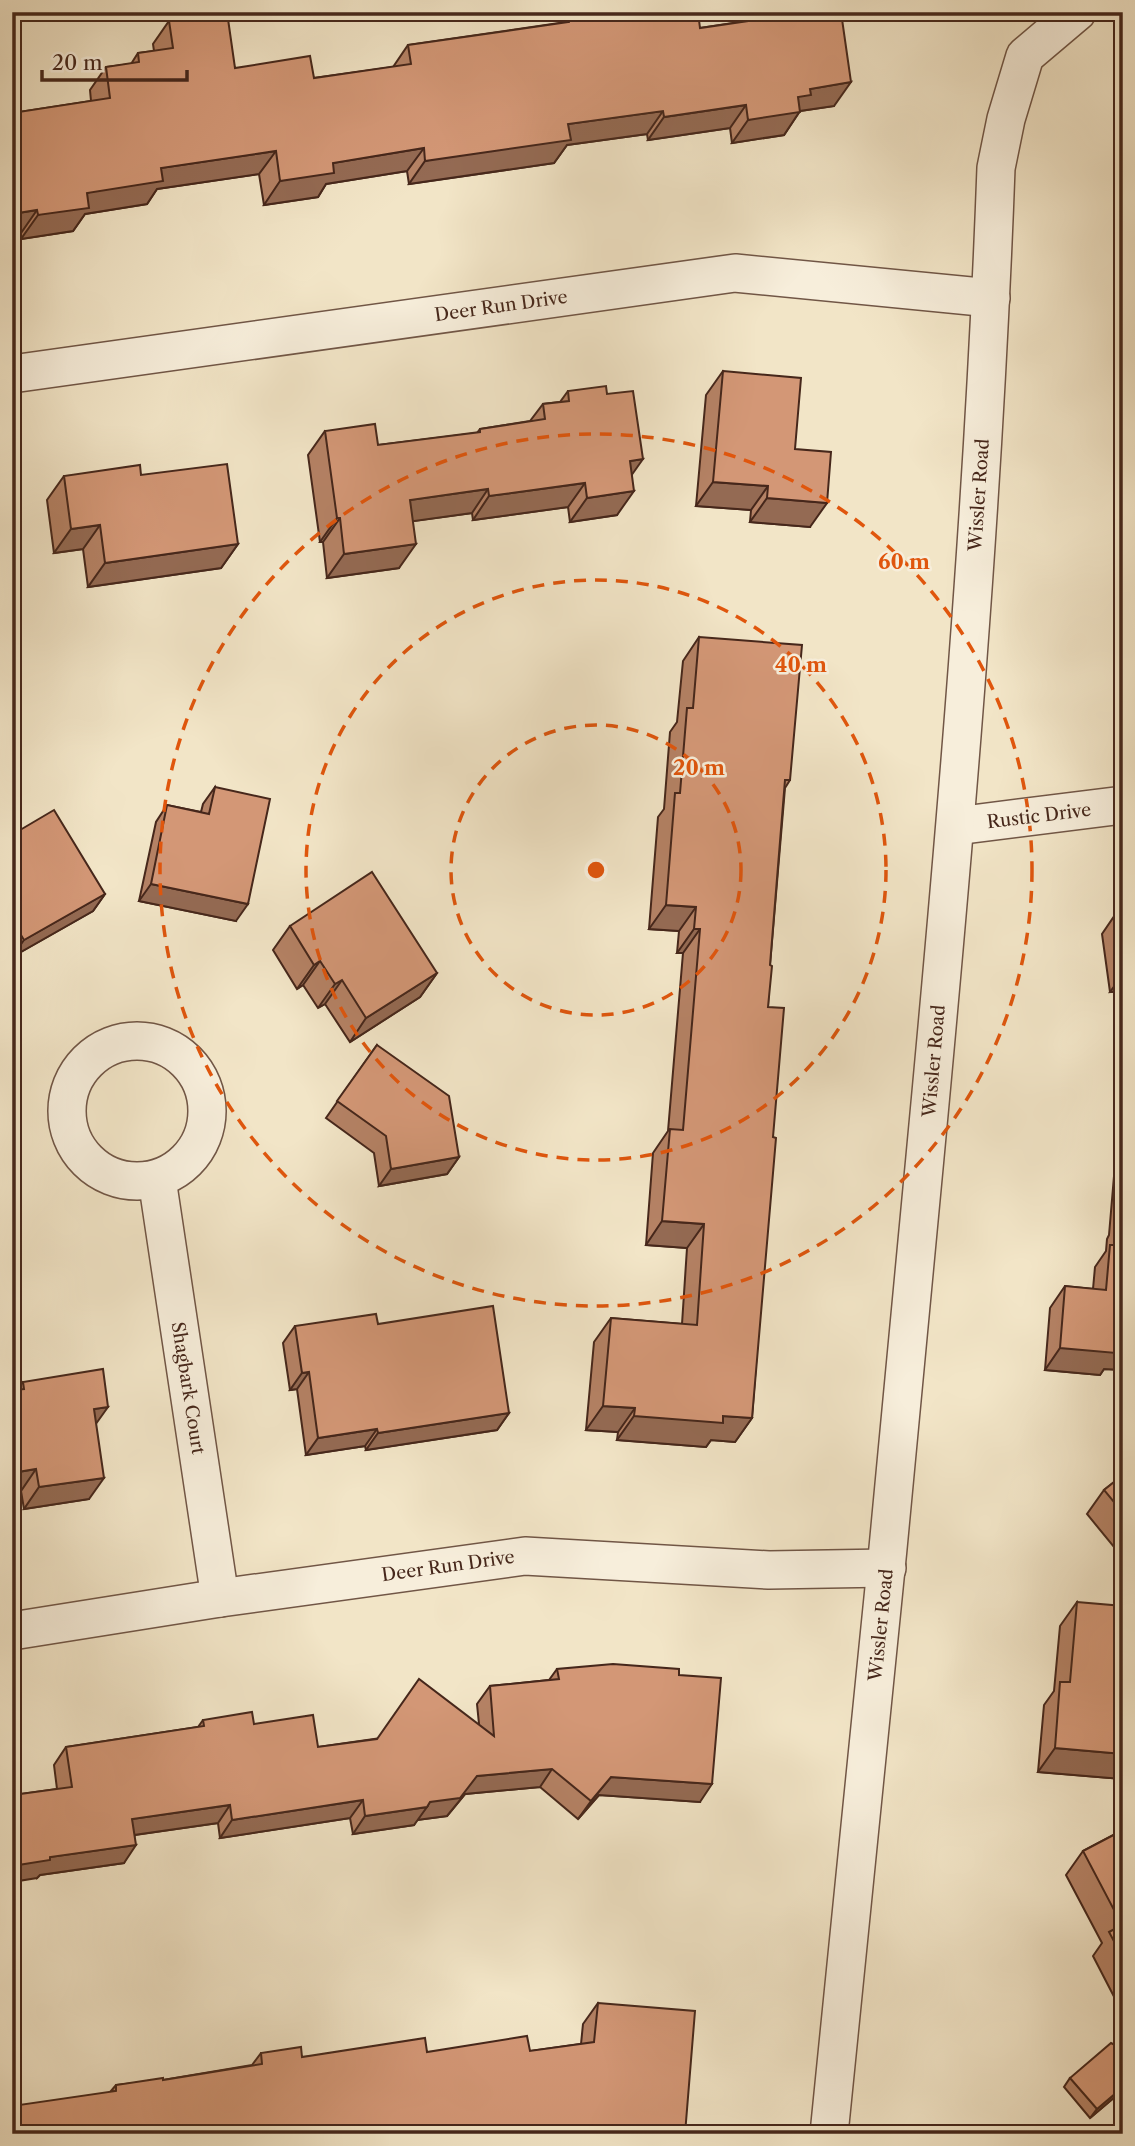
<svg xmlns="http://www.w3.org/2000/svg" width="1135" height="2146" font-family="'Libre Caslon Text',serif">
<style>
.lines{fill:none;stroke-linecap:round;stroke-linejoin:round}
.street-casing{stroke:#715646;stroke-width:40}
.street{stroke:#f7eedb;stroke-width:37}
.wall{fill:#b58265;stroke:#46271b;stroke-width:2}
.shaded-wall{fill:#946a53;stroke:#46271b;stroke-width:2}
.building{fill:#d39776;stroke:#46271b;stroke-width:2}
.ring{fill:none;stroke:#e0560d;stroke-width:3.5;stroke-dasharray:12 9}
.labels{text-anchor:middle;dominant-baseline:central;stroke-width:5;stroke-linejoin:round;paint-order:stroke}
.street-label{font-size:18px;fill:#46271b;stroke:#f7eedb}
.centre{fill:#e0560d;stroke:#f7eedb;stroke-width:3.5}
.ring-label{font-size:21px;text-anchor:middle;font-weight:bold;fill:#e0560d;stroke:#f7eedb;stroke-width:5;stroke-linejoin:round;paint-order:stroke}
</style>
<rect width="100%" height="100%" fill="#f2e5c7"/>
<filter id="stains"><feTurbulence type="fractalNoise" baseFrequency=".00286" numOctaves="4"/><feColorMatrix values="0 0 0 0 .2 0 0 0 0 .09 0 0 0 0 .02 0 0 0 .5 -.17"/></filter>
<radialGradient id="worn" r=".72"><stop offset=".6" stop-color="#630" stop-opacity="0"/><stop offset="1" stop-color="#630" stop-opacity=".3"/></radialGradient>
<g class="lines">
<defs>
<g id="street">
<path d="M12,374L735,273L991,298"/>
<path d="M956,826L1123,805"/>
<circle cx="137" cy="1111" r="70"/>
<path d="M157,1179L220,1598"/>
<path d="M12,1631L220,1598L525,1556L769,1570L887,1568"/>
<path d="M829,2134C863,1808 895,1483 925,1157C956,828 984,498 996,168L1006,119L1025,56L1077,12"/>
</g>
</defs>
<use href="#street" class="street-casing"/>
<use href="#street" class="street"/>
</g>
<g class="wall">
<path d="M770,12H841L834,106L800,111L784,135L732,143L730,128L648,140L647,134L567,145L554,163L409,184L407,171L326,184L318,197L264,205L259,174L157,189L147,204L85,214L73,231L21,239V233L12,235V113L91,101L90,90L106,67L131,64L138,53L154,51L153,44L169,21L235,68L314,78L393,67L408,45L566,22L569,19L700,28L765,18Z"/>
<path d="M723,371L795,449L810,527L750,522L751,510L696,506L706,395Z"/>
<path d="M568,391L607,394L632,476L617,515L570,522L568,507L473,520L472,513L413,521L399,568L327,578L323,542H320L308,455L325,431L378,445L477,433L480,429L530,421L543,404L560,402Z"/>
<path d="M141,475L238,544L221,568L88,587L83,549L54,553L47,500L64,476Z"/>
<path d="M699,637L790,780L785,788L770,965L768,1007L773,1137L752,1418L735,1442L711,1440L706,1447L617,1440L618,1432L586,1430L594,1342L611,1318L682,1324L687,1248L646,1245L653,1153L668,1131L683,953H677L679,931L649,929L658,817L664,809L670,732L677,722L683,661Z"/>
<path d="M215,787L236,921L139,901L156,822L167,805L201,812L203,804Z"/>
<path d="M15,833L105,894L93,911L12,957V837Z"/>
<path d="M1123,911V991L1110,992L1102,934L1117,912Z"/>
<path d="M290,926L437,973L420,997L350,1042L325,1004L318,1008L303,985L297,989L273,950Z"/>
<path d="M377,1045L459,1157L447,1174L379,1186L374,1153L326,1118Z"/>
<path d="M1123,1070V1370L1104,1369L1100,1375L1045,1370L1050,1308L1065,1286L1093,1289L1095,1267L1106,1251L1107,1239L1109,1235Z"/>
<path d="M378,1324L509,1413L497,1430L366,1450L365,1446L306,1455L297,1389L290,1390L283,1343L295,1326Z"/>
<path d="M23,1382L96,1424L89,1499L24,1509L21,1491L12,1492V1390H17Z"/>
<path d="M1123,1475V1558L1087,1514L1104,1490Z"/>
<path d="M1077,1602L1122,1779L1038,1772L1044,1705L1054,1691L1060,1626Z"/>
<path d="M557,1669L679,1675L700,1802L599,1795L578,1819L540,1787L465,1794L447,1816L417,1820L414,1825L353,1834L350,1818L220,1838L218,1823L135,1835L124,1863L40,1875L37,1878L13,1795L57,1789L54,1765L66,1747L198,1727L203,1720L254,1724L318,1747L479,1724L477,1704L490,1686L549,1680Z"/>
<path d="M1123,1830V2014L1093,1956L1102,1943L1066,1875L1083,1851Z"/>
<path d="M598,2003L685,2134L111,2091L116,2085L163,2080L252,2065L261,2053L302,2057L427,2052L530,2051L581,2044L583,2024Z"/>
<path d="M1070,2078L1123,2090L1090,2118L1064,2087Z"/>
</g>
<g class="shaded-wall">
<path d="M851,82L834,106L800,111L784,135L732,143L748,120L798,97L810,89Z"/>
<path d="M746,105L730,128L648,140L664,117Z"/>
<path d="M663,111L647,134L567,145L554,163L409,184L425,161L568,124Z"/>
<path d="M424,148L407,171L326,184L318,197L264,205L280,181L333,163Z"/>
<path d="M276,151L259,174L157,189L147,204L85,214L73,231L21,239L38,215L87,193L161,168Z"/>
<path d="M37,210L21,233L12,235V214Z"/>
<path d="M643,459L626,483L630,461Z"/>
<path d="M713,482L768,486L751,510L696,506Z"/>
<path d="M585,483L568,507L473,520L489,496Z"/>
<path d="M488,489L472,513L393,524L410,500Z"/>
<path d="M634,491L617,515L570,522L587,498Z"/>
<path d="M767,498L827,503L810,527L750,522Z"/>
<path d="M337,518H340L323,542H320Z"/>
<path d="M100,525L83,549L54,553L71,529Z"/>
<path d="M238,544L221,568L88,587L105,563Z"/>
<path d="M416,544L399,568L327,578L344,554Z"/>
<path d="M151,884L248,904L236,921L139,901Z"/>
<path d="M105,894L93,911L12,957L24,940Z"/>
<path d="M666,905L696,907L679,931L649,929Z"/>
<path d="M694,929H700L683,953H677Z"/>
<path d="M21,935L12,947V940Z"/>
<path d="M320,961L303,985L297,989L314,965Z"/>
<path d="M437,973L420,997L350,1042L366,1018Z"/>
<path d="M1123,974V991L1110,992Z"/>
<path d="M342,980L325,1004L318,1008L335,984Z"/>
<path d="M459,1157L447,1174L379,1186L391,1169Z"/>
<path d="M662,1221L704,1224L687,1248L646,1245Z"/>
<path d="M1116,1347H1123V1370L1104,1369L1100,1375L1045,1370L1060,1348Z"/>
<path d="M309,1372L297,1389L290,1390L302,1373Z"/>
<path d="M603,1406L635,1408L618,1432L586,1430Z"/>
<path d="M108,1407L93,1428L94,1409Z"/>
<path d="M509,1413L497,1430L366,1450L378,1433Z"/>
<path d="M634,1416H723L752,1418L735,1442L711,1440L706,1447L617,1440Z"/>
<path d="M377,1429L365,1446L306,1455L318,1438Z"/>
<path d="M36,1469L21,1491L12,1492V1473Z"/>
<path d="M104,1478L89,1499L24,1509L39,1487Z"/>
<path d="M1055,1748L1123,1754V1778L1122,1779L1038,1772Z"/>
<path d="M552,1769L540,1787L465,1794L447,1816L417,1820L430,1802L477,1776Z"/>
<path d="M611,1777L712,1784L700,1802L599,1795L578,1819L591,1801Z"/>
<path d="M363,1800L350,1818L220,1838L232,1820Z"/>
<path d="M230,1805L218,1823L120,1837L132,1819Z"/>
<path d="M427,1807L414,1825L353,1834L365,1816Z"/>
<path d="M136,1845L124,1863L40,1875L37,1878L12,1882V1866L50,1857Z"/>
<path d="M1123,2087V2090L1090,2118L1097,2109Z"/>
</g>
<g class="building">
<path d="M227,12L235,68L310,56L314,78L411,64L408,45L569,22V19L613,12H698L700,28L777,17V12H841L851,82L810,89L811,95L798,97L800,112L748,120L746,105L664,117L663,111L568,124L571,140L425,161L424,148L333,163L334,173L280,181L276,151L161,168L163,181L87,193L89,208L38,215L37,210L12,214V113L110,98L106,67L139,62L138,53L173,48L169,21Z"/>
<path d="M723,371L801,378L795,449L831,452L827,503L767,498L768,486L713,482Z"/>
<path d="M606,386L607,394L633,391L643,459L630,461L634,491L587,498L585,483L489,496L488,489L410,500L416,544L344,554L340,518H337L325,431L375,424L378,445L480,432V429L545,419L543,404L569,401L568,391Z"/>
<path d="M227,464L238,544L105,563L100,525L71,529L64,476L140,465L141,475Z"/>
<path d="M699,637L802,645L790,780H785L770,965L772,966L768,1007L784,1008L773,1137L776,1138L752,1418L723,1416V1423L634,1416L635,1408L603,1406L611,1318L697,1325L704,1224L662,1221L670,1129L683,1130L700,929H694L696,907L666,905L675,793H680L687,708H693Z"/>
<path d="M215,787L270,799L248,904L151,884L167,805L209,814Z"/>
<path d="M54,810L105,894L24,940L21,935L12,940V845L20,841L15,833Z"/>
<path d="M372,872L437,973L366,1018L342,980L335,984L320,961L314,965L290,926Z"/>
<path d="M1123,911V952L1117,912Z"/>
<path d="M377,1045L449,1096L459,1157L391,1169L386,1136L337,1101Z"/>
<path d="M1122,1217L1123,1347H1116V1353L1060,1348L1065,1286L1106,1290L1110,1245H1120Z"/>
<path d="M493,1306L509,1413L378,1433L377,1429L318,1438L309,1372L302,1373L295,1326L376,1314L378,1324Z"/>
<path d="M103,1369L108,1407L94,1409L104,1478L39,1487L36,1469L12,1473V1390L24,1389L23,1382Z"/>
<path d="M1123,1475V1513L1104,1490Z"/>
<path d="M1077,1602L1123,1606V1754L1055,1748L1060,1682H1070Z"/>
<path d="M613,1664L679,1669V1675L721,1678L712,1784L611,1777L591,1801L552,1769L477,1776L460,1798L430,1802L427,1807L365,1816L363,1800L232,1820L230,1805L132,1819L136,1845L50,1857V1860L12,1866V1795H13L72,1787L66,1747L204,1726L203,1720L252,1712L254,1724L313,1715L318,1747L377,1739L419,1679L494,1736L490,1686L559,1679L557,1669Z"/>
<path d="M1123,1830V1958L1109,1932L1122,1925L1083,1851Z"/>
<path d="M598,2003L695,2011L685,2134H12V2106L116,2091V2085L163,2078V2080L262,2064L261,2053L301,2047L302,2057L425,2038L427,2052L527,2036L530,2051L594,2042Z"/>
<path d="M1111,2043L1123,2049V2087L1097,2109L1070,2078Z"/>
</g>
<g class="ring">
<circle cx="596" cy="870" r="145"/>
<circle cx="596" cy="870" r="290"/>
<circle cx="596" cy="870" r="436"/>
</g>
<g class="labels">
<g class="street-label">
<text transform="translate(501 306) rotate(-8)">Deer Run Drive</text>
<text transform="translate(979 495) rotate(-86)">Wissler Road</text>
<text transform="translate(1039 816) rotate(-7)">Rustic Drive</text>
<text transform="translate(934 1061) rotate(-85)">Wissler Road</text>
<text transform="translate(188 1388) rotate(81)">Shagbark Court</text>
<text transform="translate(448 1566) rotate(-8)">Deer Run Drive</text>
<text transform="translate(881 1625) rotate(-84)">Wissler Road</text>
</g>
</g>
<circle cx="596" cy="870" r="10" class="centre"/>
<g class="ring-label">
<text x="904" y="569">60 m</text>
<text x="801" y="672">40 m</text>
<text x="699" y="775">20 m</text>
</g>
<rect width="1135" height="2146" fill="none" stroke="#f2e5c7" stroke-width="42"/>
<rect x="14" y="14" width="1107" height="2118" fill="none" stroke="#46271b" stroke-width="3.5"/>
<rect x="21" y="21" width="1093" height="2104" fill="none" stroke="#46271b" stroke-width="2"/>
<path d="M42 70v10h145v-10" fill="none" stroke="#46271b" stroke-width="3.5"/>
<text x="52" y="70" font-size="21" fill="#46271b" stroke="#f7eedb" stroke-width="5" paint-order="stroke">20 m</text>
<rect width="100%" height="100%" filter="url(#stains)"/>
<rect width="100%" height="100%" fill="url(#worn)"/>
</svg>
